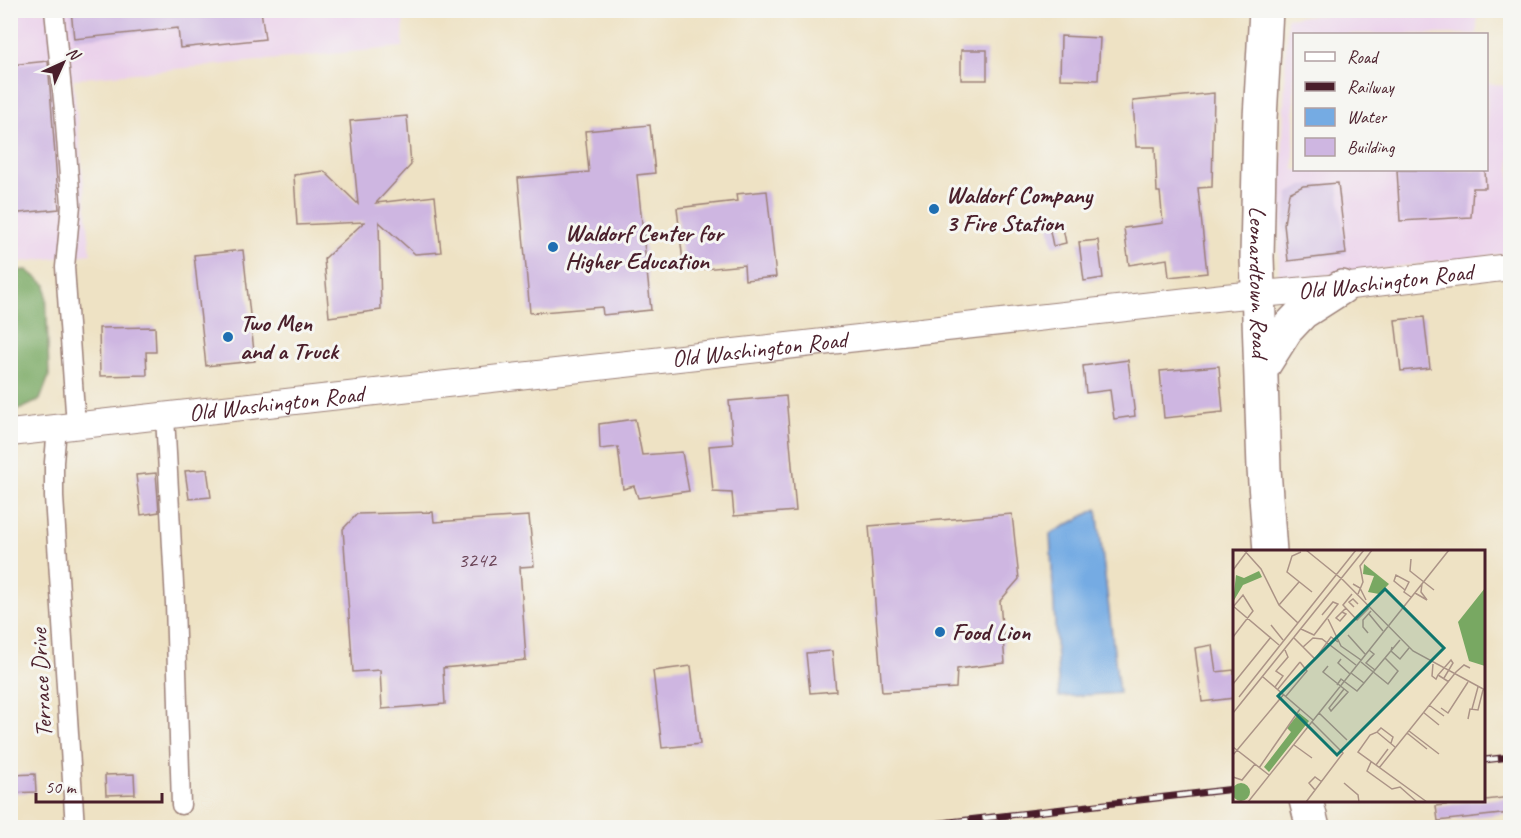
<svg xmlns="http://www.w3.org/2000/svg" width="1521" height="838" font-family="Caveat,sans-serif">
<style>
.built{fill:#ebd1eb}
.forest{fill:#78a862;stroke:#616446;stroke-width:1.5}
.water{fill:#75abe3;stroke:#606587;stroke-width:1.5}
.building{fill:#ceb6e1}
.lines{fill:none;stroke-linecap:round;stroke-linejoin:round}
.street-casing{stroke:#9c8078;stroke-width:21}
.secondary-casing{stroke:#9c8078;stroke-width:28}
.highway-casing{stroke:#9c8078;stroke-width:36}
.street{stroke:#fff;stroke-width:18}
.secondary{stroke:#fff;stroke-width:26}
.highway{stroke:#fff;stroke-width:33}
.rail-casing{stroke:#4a1f2b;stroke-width:7}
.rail{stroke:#f6f6f2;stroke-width:4.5;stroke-dasharray:14;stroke-linecap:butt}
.poi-dot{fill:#1f6fb2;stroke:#f6f6f2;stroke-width:2}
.labels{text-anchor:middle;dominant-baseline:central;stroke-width:6;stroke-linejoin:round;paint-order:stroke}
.number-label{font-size:21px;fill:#6b4558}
.poi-label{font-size:24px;font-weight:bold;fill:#4a1f2b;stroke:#f6f6f2;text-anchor:start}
.street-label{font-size:24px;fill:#4a1f2b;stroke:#f6f6f2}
.inset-road{fill:none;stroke:#ac9487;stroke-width:1.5}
.view{fill:#0f766e;fill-opacity:0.15;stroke:#0f766e;stroke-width:3}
.inset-edge{fill:none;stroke:#4a1f2b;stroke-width:3}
</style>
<rect width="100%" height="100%" fill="#f6f6f2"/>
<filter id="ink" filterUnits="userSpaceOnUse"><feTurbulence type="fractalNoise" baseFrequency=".0167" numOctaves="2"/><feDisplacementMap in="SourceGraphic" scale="12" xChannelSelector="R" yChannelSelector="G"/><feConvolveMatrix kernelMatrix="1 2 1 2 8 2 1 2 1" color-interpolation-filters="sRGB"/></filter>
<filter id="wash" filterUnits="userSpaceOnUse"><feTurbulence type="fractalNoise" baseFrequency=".008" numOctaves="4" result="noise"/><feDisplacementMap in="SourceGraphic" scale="24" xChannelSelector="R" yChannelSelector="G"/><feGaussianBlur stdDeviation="1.35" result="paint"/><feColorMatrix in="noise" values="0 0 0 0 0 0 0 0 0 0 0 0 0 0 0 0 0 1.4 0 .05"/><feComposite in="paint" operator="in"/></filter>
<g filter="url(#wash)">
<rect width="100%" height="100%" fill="#eee2c4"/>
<g class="built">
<path d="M1392,10L1477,11V34H1294V170H1486L1487,83L1510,87V253L1278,281L1287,18L1315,15H1391Z"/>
<path d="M10,11H404L403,47L73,79L91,254L11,263Z"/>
</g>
<path class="forest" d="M27,270L46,285L49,376L40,400L21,409L11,410V271Z"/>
<path class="water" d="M1097,509L1119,693L1059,697L1050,534Z"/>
<g id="blocks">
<g class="building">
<path d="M71,10H261L265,39L180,48L178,28L74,39Z"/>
<path d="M1061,36L1100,38L1098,80L1060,79Z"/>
<rect x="961" y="50" width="26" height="30"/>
<path d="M48,61L59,209L10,214V65Z"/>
<path d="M1214,93L1212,187L1198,188L1207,273L1169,277L1167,259L1129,265L1124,228L1163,223L1160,192H1157L1155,147H1136L1133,101Z"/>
<path d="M407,116L411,165L376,203L435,196L441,252L415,254L379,222L381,310L329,317L324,259L364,222L297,225L294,175L324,171L358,204L350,121Z"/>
<path d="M650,125L655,173L637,175L651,310L603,315L602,307L530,313L518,178L589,172L585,131Z"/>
<path d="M1397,170H1485L1486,188H1473L1471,217L1400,221Z"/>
<path d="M1338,183L1346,254L1288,261L1284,224L1289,193L1303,186Z"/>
<path d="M767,191L776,277L745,280L744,265L684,271L677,208L737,201L736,194Z"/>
<path d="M1062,223L1066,243L1053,246L1049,226Z"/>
<path d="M1098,240L1103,278L1084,281L1079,242Z"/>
<path d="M243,250L255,361L206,366L194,255Z"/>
<path d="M1424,317L1430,368L1401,371L1395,320Z"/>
<path d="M155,327L156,352H146L147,375L100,376L99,328Z"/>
<path d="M1128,360L1135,416L1114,419L1110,390L1086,393L1083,366Z"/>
<path d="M1219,366L1223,412L1164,418L1160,371Z"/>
<path d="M786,396L796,511L734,516L732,493L713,492L709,446L733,444L729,401Z"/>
<path d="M635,419L642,455L682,452L689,491L638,498L634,486L623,489L618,447L600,449L599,424Z"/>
<path d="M207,469L211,497L189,499L185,471Z"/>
<path d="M156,473L159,512L141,515L136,475Z"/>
<path d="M433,512L434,522L529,516L534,566L520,567L526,660L443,668L445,704L382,709L380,670L353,672L343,529L357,514Z"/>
<path d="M1012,514L1019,579L1000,601L1005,663L957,669L956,688L882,692L869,526Z"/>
<path d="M1212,645L1216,672L1234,670V698L1202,702L1195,648Z"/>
<path d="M832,651L836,691L810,693L806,653Z"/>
<path d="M691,666L700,744L662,748L653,671Z"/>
<path d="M35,774L36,792L10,793V775Z"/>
<path d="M134,774L135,794L106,795L105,775Z"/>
<path d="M1510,797V813L1438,821L1436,806Z"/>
</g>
</g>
</g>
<g filter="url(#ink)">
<use href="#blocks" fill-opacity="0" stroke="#9c8078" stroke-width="1.5"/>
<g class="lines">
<defs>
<g id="street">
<path d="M54,10L64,110L71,205L65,267L76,426"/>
<path d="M165,416L175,603L181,805"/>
<path d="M57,428L54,462V497L75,828"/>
</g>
<g id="secondary">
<path id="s1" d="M10,433L1224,297L1342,287L1510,267"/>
</g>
<g id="highway">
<path id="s2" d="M1266,10L1260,118L1257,257L1264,469L1270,552"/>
<path d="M1262,368L1286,330L1303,312L1342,287"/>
<path d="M1306,800L1313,828"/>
</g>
</defs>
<use href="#street" class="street-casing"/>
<use href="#secondary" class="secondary-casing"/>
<use href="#highway" class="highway-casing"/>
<use href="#street" class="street"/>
<use href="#secondary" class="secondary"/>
<use href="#highway" class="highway"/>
<defs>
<g id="rail">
<path d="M1484,760L1510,757"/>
<path d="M899,828L1234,789"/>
</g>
</defs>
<use href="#rail" class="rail-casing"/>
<use href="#rail" class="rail"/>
</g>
</g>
<g class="poi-dot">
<circle cx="934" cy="209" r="6"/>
<circle cx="553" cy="247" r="6"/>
<circle cx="228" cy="337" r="6"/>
<circle cx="940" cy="632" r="6"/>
</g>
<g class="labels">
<g class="number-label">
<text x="477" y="560">3242</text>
</g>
<g class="poi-label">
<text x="946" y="195">Waldorf Company<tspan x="946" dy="28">3 Fire Station</tspan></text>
<text x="565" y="233">Waldorf Center for<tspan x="565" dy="28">Higher Education</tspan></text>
<text x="240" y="323">Two Men<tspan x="240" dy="28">and a Truck</tspan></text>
<text x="952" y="632">Food Lion</text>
</g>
<g class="street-label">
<text stroke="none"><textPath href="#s2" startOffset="272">Leonardtown Road</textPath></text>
<text stroke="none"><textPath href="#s1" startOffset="1384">Old Washington Road</textPath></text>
<text stroke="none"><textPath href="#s1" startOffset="754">Old Washington Road</textPath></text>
<text stroke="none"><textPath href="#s1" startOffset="268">Old Washington Road</textPath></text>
<text transform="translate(41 683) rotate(-93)">Terrace Drive</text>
</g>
</g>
<g transform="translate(1233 550)">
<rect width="252" height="252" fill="#eee2c4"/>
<path d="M131,14L156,34L146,44L135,42L141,26L130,24ZM26,21L29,27L10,35L0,52L3,25L11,28ZM252,38V116L236,111L225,72ZM66,163L76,171L36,222L31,217L58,182L54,178ZM-1 242a9 9 0 1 1 18 0a9 9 0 1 1-18 0Z" fill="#78a862"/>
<path class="inset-road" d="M11,0L28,19L46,55L65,73M73,0L110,30L180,101L252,140M68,2L59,6L54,22L79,42M178,9L177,21L201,40M0,20L15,0M120,34L127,38L133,50M172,40L161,31L163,25L176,32L171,42L178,47M182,43L194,50L188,42L189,34M119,44L110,55L124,70L136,58M125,44L130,32L127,16L139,0M46,55L66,32M0,56L46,95M0,57L10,45L20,61L0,87M121,57L116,52L120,49L125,54M109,62L113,64L107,71L103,68L113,58M136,64L150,81M95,69L108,96L128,110M38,75L50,90M68,79L81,85L105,54L100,52L89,65M135,83L130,77V70L138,61M115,85L132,104M61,88L70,97L80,88L89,89L123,115M70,97L82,109L98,87L105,92M159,97L158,101L167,109L176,98M136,100L141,104L133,113L142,120M108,109L105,113L117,124M128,112L155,134L165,121L152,108M200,114L199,126L203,129L205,125M95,116L90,122L115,142L98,161L96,158L111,139M30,127L80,170M211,128L220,113L218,110L205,125L216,132M131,133L167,90M0,134L38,87M104,135L108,129L124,141L131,133L118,123M42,137L50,126L43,121L55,107L52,100M45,139L67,112M53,146L74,121L67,112M6,147L123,0M196,155L211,166M208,158L215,163L235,132M239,159L245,137M190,162L206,175M0,163L131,0M86,163L114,190M235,169L237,159L245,160L250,140M176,181L206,204M144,182L148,178L160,187L158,193M174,183L194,199M61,195L79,208M0,197L36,225M162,197L144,182L137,185L125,202L194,252M0,205L51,144M138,212L134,221L159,239L167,237L184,252M143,215L155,199M26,218L67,159M146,218L223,122L231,115L237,118M0,227L9,230L22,214M111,233L125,245L126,252M82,240L76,233L82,227L89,232M15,252L216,0M73,252L110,203L79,172"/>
<path class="view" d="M152,39L211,98L104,205L45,146Z"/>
<rect width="252" height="252" class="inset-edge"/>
</g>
<rect width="1521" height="838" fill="none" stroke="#f6f6f2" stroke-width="36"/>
<rect x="1293" y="33" width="195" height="138" fill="#f6f6f2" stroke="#b1a0a2" stroke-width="1.5"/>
<rect x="1305" y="52" width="30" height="9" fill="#ffffff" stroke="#b1a0a2" stroke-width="1.5"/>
<text x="1347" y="63" font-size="18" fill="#4a1f2b">Road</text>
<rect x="1305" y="82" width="30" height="9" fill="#4a1f2b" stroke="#b1a0a2" stroke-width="1.5"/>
<text x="1347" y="93" font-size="18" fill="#4a1f2b">Railway</text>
<rect x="1305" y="108" width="30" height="18" fill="#75abe3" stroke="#b1a0a2" stroke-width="1.5"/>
<text x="1347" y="123" font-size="18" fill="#4a1f2b">Water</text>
<rect x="1305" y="138" width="30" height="18" fill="#ceb6e1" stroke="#b1a0a2" stroke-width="1.5"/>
<text x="1347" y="153" font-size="18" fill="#4a1f2b">Building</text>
<g transform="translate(63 63) rotate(45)" stroke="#f6f6f2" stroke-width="4.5" paint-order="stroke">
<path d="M0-4.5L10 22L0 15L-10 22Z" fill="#4a1f2b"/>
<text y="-9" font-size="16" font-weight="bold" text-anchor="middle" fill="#4a1f2b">N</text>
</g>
<path d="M36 793v9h126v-9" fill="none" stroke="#4a1f2b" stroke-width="3"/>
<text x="45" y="793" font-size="18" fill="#4a1f2b" stroke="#f6f6f2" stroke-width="4.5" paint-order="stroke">50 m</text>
</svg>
